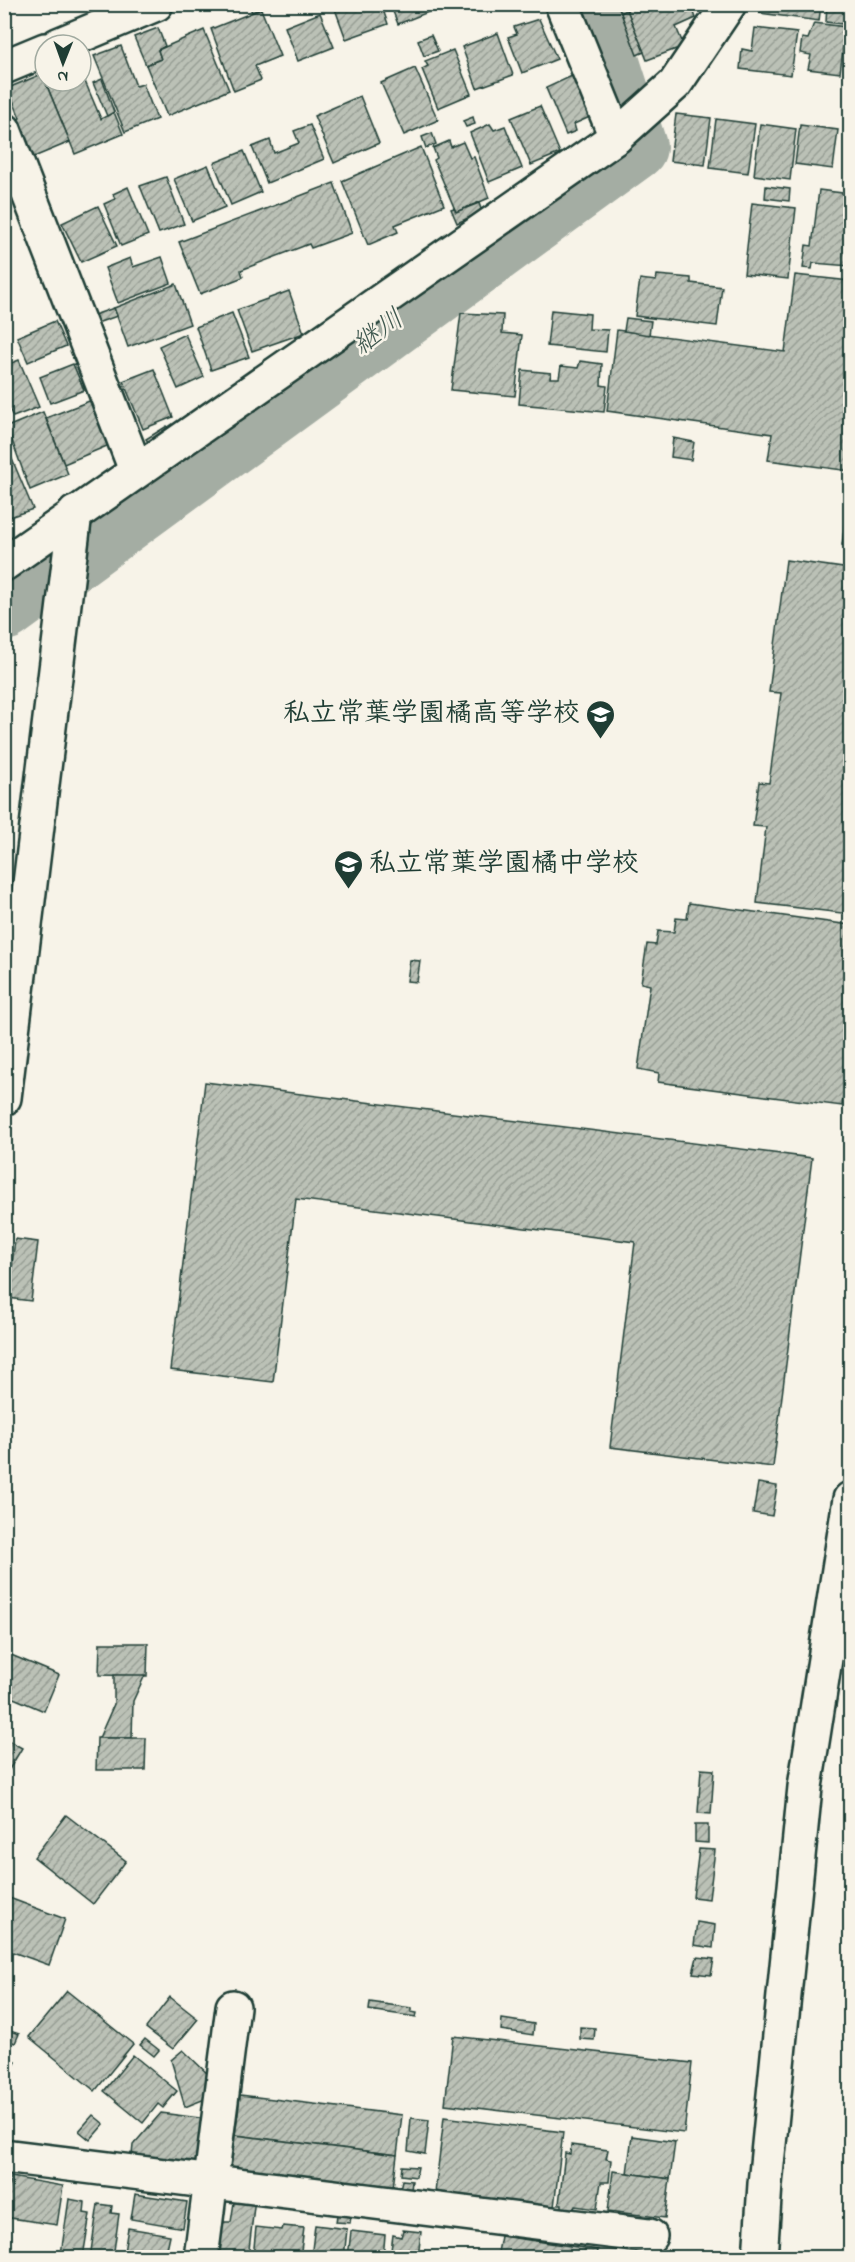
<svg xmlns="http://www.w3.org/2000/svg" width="855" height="2262" font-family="'Indie Flower','Klee One',sans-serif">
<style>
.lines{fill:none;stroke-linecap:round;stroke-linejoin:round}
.river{stroke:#a4ada3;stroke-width:66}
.building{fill:url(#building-hatch);stroke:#1f3d34;stroke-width:1.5}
.minor-casing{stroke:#1f3d34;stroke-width:38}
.minor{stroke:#f7f3e8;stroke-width:33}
.labels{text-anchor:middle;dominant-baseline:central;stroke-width:5;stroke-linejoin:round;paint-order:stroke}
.poi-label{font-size:27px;font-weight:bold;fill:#1f3d34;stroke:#f7f3e8;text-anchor:end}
.water-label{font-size:28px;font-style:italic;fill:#405950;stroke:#f7f3e8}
</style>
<defs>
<pattern id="building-hatch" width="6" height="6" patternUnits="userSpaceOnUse" patternTransform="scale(1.5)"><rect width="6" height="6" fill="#bbc1b6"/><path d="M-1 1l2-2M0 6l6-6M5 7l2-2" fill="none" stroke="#979e95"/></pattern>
</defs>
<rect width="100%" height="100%" fill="#f7f3e8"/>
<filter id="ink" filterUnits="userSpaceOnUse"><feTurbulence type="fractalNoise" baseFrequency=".0167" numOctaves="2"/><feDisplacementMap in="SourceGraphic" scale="12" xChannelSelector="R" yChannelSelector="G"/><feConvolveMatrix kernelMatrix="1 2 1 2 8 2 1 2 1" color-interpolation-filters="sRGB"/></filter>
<g filter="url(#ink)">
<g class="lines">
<path class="river" d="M4,608L634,147L588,4"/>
</g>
<g class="building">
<path d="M248,4H263L264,7L252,12Z"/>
<path d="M348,4H381L388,24L346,39L335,9Z"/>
<path d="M390,4H446V5L398,24Z"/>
<path d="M617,4H691L696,18L676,27L684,46L647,60L627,10L621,13Z"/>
<path d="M761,4H821L819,21L760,13Z"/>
<path d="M827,4H850V25L826,22Z"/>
<path d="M261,9L280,56L255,66L261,80L234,91L211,29Z"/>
<path d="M627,10L644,52L637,55L621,13Z"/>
<path d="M320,13L334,47L298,61L285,27Z"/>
<path d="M539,19L557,59L522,73L508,37L517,34L514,27Z"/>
<path d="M814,23L846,27L840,73L808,69L811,55L800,53L802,38L808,39Z"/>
<path d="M158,28L165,46L158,50L161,59L146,65L134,37Z"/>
<path d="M755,28L797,33L791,75L740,69L742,49L752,51Z"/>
<path d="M204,30L229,90L167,116L146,65L161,59L158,50Z"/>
<path d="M498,33L513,75L477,88L462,47Z"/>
<path d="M431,35L438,51L424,56L418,40Z"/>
<path d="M121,46L136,86L143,84L157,119L125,132L94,56Z"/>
<path d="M453,50L471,94L438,108L422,69L428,66L425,61Z"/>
<path d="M415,68L438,120L404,135L381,83Z"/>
<path d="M81,72L101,119L114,112L123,134L75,154L45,81H81Z"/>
<path d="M42,74L70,142L29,159L15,121L20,118L8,88Z"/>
<path d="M574,75L592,116L574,124L576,131L566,135L546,88Z"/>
<path d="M102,79L114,112L107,116L93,83Z"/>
<path d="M360,96L379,143L334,163L314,116Z"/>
<path d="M540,106L560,153L531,165L511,118Z"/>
<path d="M676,114L711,118L705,165L670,161Z"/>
<path d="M473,117L475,124L466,127L463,121Z"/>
<path d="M716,119L755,124L748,173L710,168Z"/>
<path d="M490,124L494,130L505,126L522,168L489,182L470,133Z"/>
<path d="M760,124L796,129L790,180L754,175Z"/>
<path d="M310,125L324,159L267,183L252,147L270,140L274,153L299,143L294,131Z"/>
<path d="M800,125L838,130L833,169L795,164Z"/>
<path d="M432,133L436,144L426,148L422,137Z"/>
<path d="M449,141L451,147L463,142L470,158L474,157L489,198L456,212L434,160L437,158L433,148Z"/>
<path d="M421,147L444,205L395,225L398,232L368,245L342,181Z"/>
<path d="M244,151L261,192L231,205L214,163Z"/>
<path d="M208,165L225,207L192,221L174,179Z"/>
<path d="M166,177L184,224L159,233L140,186Z"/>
<path d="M334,183L352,233L311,248L309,244L241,270L243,277L200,294L179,242Z"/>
<path d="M766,186L790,189L789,201L765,198Z"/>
<path d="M128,187L148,235L121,246L104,204L115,199L113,194Z"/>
<path d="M819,190L850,194V266L813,263L812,269L803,268L806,245L812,246Z"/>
<path d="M479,203L482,212L457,223L451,209L454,208L456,212Z"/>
<path d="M752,203L796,208L788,279L744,274Z"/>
<path d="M98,206L117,246L81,262L62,223Z"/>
<path d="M162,257L171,283L118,303L105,268L130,258L133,267Z"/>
<path d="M657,275L691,278V283L722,287L717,326L635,316L640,279L656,281Z"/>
<path d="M795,275L850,281V471L768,460L772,434L607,411L617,330L785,352Z"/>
<path d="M176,284L190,324L128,347L114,308Z"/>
<path d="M289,291L304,333L252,351L237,310Z"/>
<path d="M114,308L117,316L97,323L94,315Z"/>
<path d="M551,310L590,314L589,329L608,330L606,352L547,346Z"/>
<path d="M232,313L249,357L211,370L196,327Z"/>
<path d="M461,313L503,315L502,333L522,335L515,396L451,390Z"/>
<path d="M626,318L651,321L649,335L624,331Z"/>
<path d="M55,321L66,346L28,362L17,337Z"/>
<path d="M185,334L204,377L178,389L159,346Z"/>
<path d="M19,360L39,407L13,417L4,397V366Z"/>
<path d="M580,361L602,364L601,385L607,386L604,412L519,404L522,370L551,373L550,378H559L561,366L578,368Z"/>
<path d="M73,364L84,390L50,403L40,377Z"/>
<path d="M154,369L173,417L143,429L123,381Z"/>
<path d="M97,398L114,443L64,464L46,418Z"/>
<path d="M43,412L68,474L30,490L7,427Z"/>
<path d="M167,426L173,435L153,449L146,439Z"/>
<path d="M673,438L694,442L691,460L671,457Z"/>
<path d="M4,440L33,509L4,519Z"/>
<path d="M850,481V546L842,545Z"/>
<path d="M786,560L850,569V914L757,903L766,827L753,826L759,782L769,783L781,693L769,692Z"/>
<path d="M689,903L850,925V1052L842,1106L658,1082L659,1073L638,1069L650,985L641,983L647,944L656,945L658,931L674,932L676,918L687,919Z"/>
<path d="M410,960L420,961L417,982L407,981Z"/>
<path d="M205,1082L812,1158L773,1467L610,1447L635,1242L296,1199L273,1382L170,1370Z"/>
<path d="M15,1239L38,1242L31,1301L8,1298Z"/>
<path d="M758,1483L777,1486L772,1516L753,1513Z"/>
<path d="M100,1643H148L147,1676L99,1675Z"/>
<path d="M4,1652L59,1675L44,1711L4,1694Z"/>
<path d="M114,1675H145L133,1701L132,1738H99L114,1704Z"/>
<path d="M4,1738L22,1748L4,1778Z"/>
<path d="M97,1738H146L145,1770H96Z"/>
<path d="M701,1769L714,1770L711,1814L698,1813Z"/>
<path d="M66,1815L126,1861L93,1904L34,1857Z"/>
<path d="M695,1825H708V1843L695,1842Z"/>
<path d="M699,1849L715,1850L709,1899L693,1897Z"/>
<path d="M4,1896L65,1919L49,1965L4,1949Z"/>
<path d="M697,1922L715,1925L713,1948L694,1945Z"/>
<path d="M697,1957L714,1959L711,1975L693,1973Z"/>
<path d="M67,1991L133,2044L95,2091L29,2037Z"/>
<path d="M170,1997L198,2019L173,2049L146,2028Z"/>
<path d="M370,2002L411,2008V2012L417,2013L416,2017L369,2010Z"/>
<path d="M502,2019L534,2024L533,2035L501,2030Z"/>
<path d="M580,2027L595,2028L594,2040L580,2039Z"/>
<path d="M7,2030L19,2034L15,2043L4,2039Z"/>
<path d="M453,2036L692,2063L684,2133L445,2104Z"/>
<path d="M145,2039L159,2050L154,2056L140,2045Z"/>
<path d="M183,2050L213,2079L210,2097L185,2107L171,2060Z"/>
<path d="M133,2055L177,2091L163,2108L158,2104L143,2123L104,2091Z"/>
<path d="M4,2056L16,2062L4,2082Z"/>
<path d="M240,2095L402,2115L397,2155L235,2135Z"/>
<path d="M161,2113L207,2119L201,2164L132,2155L133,2145Z"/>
<path d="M93,2115L104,2124L90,2140L79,2131Z"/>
<path d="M444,2117L563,2132L554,2207L435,2193Z"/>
<path d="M411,2118L429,2120L425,2154L408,2151Z"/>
<path d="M235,2135L397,2155L393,2188L231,2168Z"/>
<path d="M632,2136L675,2142L670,2179L627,2173Z"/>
<path d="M571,2145L608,2150L606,2159L611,2160L609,2182H601L597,2209L575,2206L573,2211L562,2209V2204H559L565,2153L570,2154Z"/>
<path d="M402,2166L418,2167L416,2177L401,2175Z"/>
<path d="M613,2171L670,2179L665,2218L608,2211Z"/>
<path d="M11,2177L63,2186L57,2225L4,2217Z"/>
<path d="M402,2180L412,2181L411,2190L400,2189Z"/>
<path d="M135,2194L187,2202L183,2228L131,2219Z"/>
<path d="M235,2196L255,2198L248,2258H216L220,2222H231Z"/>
<path d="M69,2199L85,2202L84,2213L90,2214L83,2257L61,2254Z"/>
<path d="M98,2204L112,2206L111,2213L119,2214L113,2258H90Z"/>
<path d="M338,2208L352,2209L350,2223L336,2222Z"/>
<path d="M315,2225L347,2229L344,2258H311Z"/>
<path d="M283,2226L304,2228L300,2258H253L256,2227L282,2230Z"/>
<path d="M128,2228L170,2235L165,2258H123Z"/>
<path d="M403,2230L421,2232L418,2258H390L393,2235L401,2237Z"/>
<path d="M351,2231L385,2235L383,2258H348Z"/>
<path d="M501,2236L598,2250L597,2258H497Z"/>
<path d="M426,2253L457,2258H425Z"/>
</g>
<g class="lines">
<defs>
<g id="minor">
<path d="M562,4L616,137"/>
<path d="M58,45L156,4"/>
<path d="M4,67L45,50"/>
<path d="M4,130L136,470"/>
<path d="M4,564L616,137L675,84L729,4"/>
<path d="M4,1098L75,513"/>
<path d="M4,2156L650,2236"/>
<path d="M201,2258L233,2007"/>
<path d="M760,2258L765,2184L805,1787L850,1499"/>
</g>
</defs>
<use href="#minor" class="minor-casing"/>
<use href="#minor" class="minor"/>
</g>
</g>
<defs>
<symbol id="school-pin" viewBox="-11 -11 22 30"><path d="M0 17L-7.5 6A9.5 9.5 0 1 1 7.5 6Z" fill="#1f3d34" stroke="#f7f3e8"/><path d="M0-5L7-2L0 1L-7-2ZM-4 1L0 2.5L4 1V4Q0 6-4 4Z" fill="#fff"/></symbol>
</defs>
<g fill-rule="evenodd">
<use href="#school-pin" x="584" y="698" width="33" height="45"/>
<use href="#school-pin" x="332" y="848" width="33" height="45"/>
</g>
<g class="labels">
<g class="poi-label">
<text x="580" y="714">私立常葉学園橘高等学校</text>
<text x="369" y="864" text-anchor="start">私立常葉学園橘中学校</text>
</g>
<g class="water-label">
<text transform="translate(379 333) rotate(-36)">継川</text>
</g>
</g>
<rect width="855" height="2262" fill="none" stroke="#f7f3e8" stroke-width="24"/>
<rect x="12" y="12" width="831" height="2238" fill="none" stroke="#1f3d34" stroke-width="2" filter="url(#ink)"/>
<g transform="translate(63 63) rotate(181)"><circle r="28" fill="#f7f3e8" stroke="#a1aaa0" stroke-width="1.5"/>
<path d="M0-4.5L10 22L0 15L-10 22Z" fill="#1f3d34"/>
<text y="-9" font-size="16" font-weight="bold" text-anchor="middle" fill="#1f3d34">N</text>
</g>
</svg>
